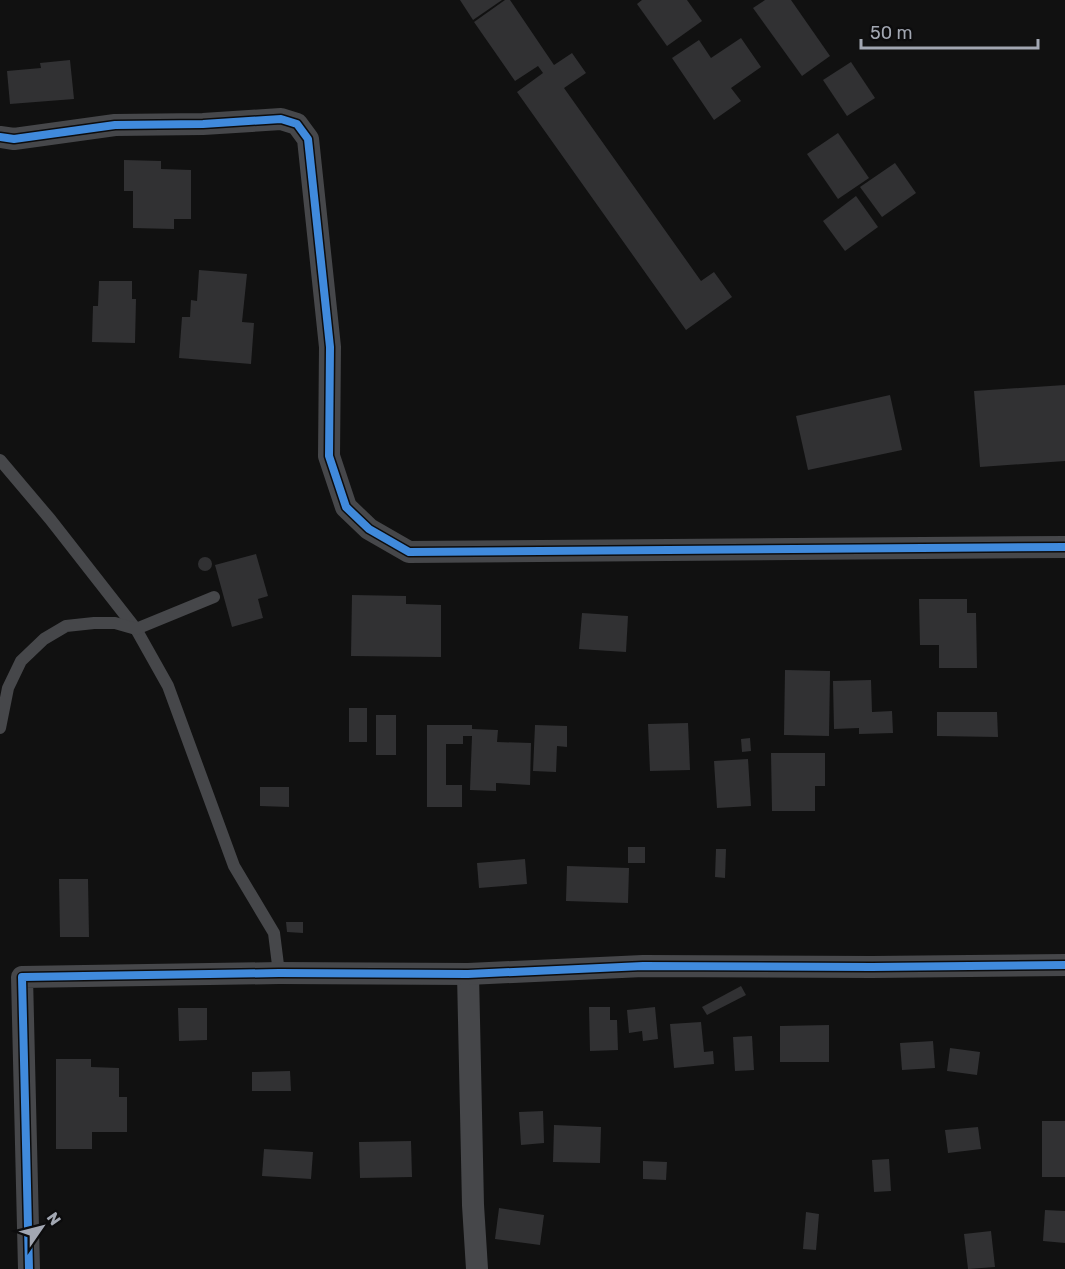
<svg xmlns="http://www.w3.org/2000/svg" width="1065" height="1269" font-family="Rubik,sans-serif">
<style>
.building{fill:#313133}
.lines{fill:none;stroke-linecap:round;stroke-linejoin:round}
.service{stroke:#46474a;stroke-width:12}
.minor{stroke:#46474a;stroke-width:22}
.cycleway-casing{stroke:#0c0c0d;stroke-width:11}
.cycleway{stroke:#408adc;stroke-width:8}
</style>
<rect width="100%" height="100%" fill="#111"/>
<g class="building">
<path d="M460,0H502L473,20Z"/>
<path d="M505,0H510L554,65L572,53L586,73L564,88L701,281L714,272L732,297L686,330L517,92L543,73L538,66L515,81L474,22Z"/>
<path d="M642,0H687L702,21L667,46L637,4Z"/>
<path d="M765,0H791L830,56L802,76L753,8Z"/>
<path d="M741,38L761,67L731,88L741,101L714,120L672,58L699,40L711,58Z"/>
<path d="M70,60L74,99L10,104L7,71L41,68L40,63Z"/>
<path d="M851,62L875,98L847,116L823,80Z"/>
<path d="M838,133L869,178L838,199L807,154Z"/>
<path d="M124,160L161,161V169L191,170V219H174V229L133,228V191H124Z"/>
<path d="M895,163L916,193L882,217L860,187Z"/>
<path d="M856,196L878,227L845,251L823,221Z"/>
<path d="M199,270L247,274L242,322L254,323L251,364L179,358L182,317H190L191,300L197,301Z"/>
<path d="M99,281H132V299H136L135,343L92,342L93,306H98Z"/>
<path d="M1065,385V461L980,467L974,391Z"/>
<path d="M890,395L902,450L808,470L796,416Z"/>
<path d="M256,554L268,596L258,599L263,618L232,627L215,565Z"/>
<circle cx="205" cy="564" r="7"/>
<path d="M352,595L406,596V604L441,605V657L351,656Z"/>
<path d="M919,599H967V613H976L977,668H939V645H920Z"/>
<path d="M582,613L628,616L626,652L579,649Z"/>
<path d="M785,670L830,671L829,736L784,735Z"/>
<path d="M871,680L872,712L892,711L893,733L859,734V728L834,729L833,681Z"/>
<rect x="349" y="708" width="18" height="34"/>
<path d="M937,712H997L998,737L937,736Z"/>
<rect x="376" y="715" width="20" height="40"/>
<path d="M688,723L690,770L650,771L648,724Z"/>
<path d="M427,725H472V729L498,730L497,742L531,743L530,785L496,783V791L470,790L472,736H463V744H446V785H462V807H427Z"/>
<path d="M535,725L567,726V747L557,746L556,772L533,771Z"/>
<path d="M750,738L751,751L742,752L741,739Z"/>
<path d="M771,753H825V786H815V811H772Z"/>
<path d="M748,759L751,806L717,808L714,761Z"/>
<path d="M260,787H289V807L260,806Z"/>
<rect x="628" y="847" width="17" height="16"/>
<path d="M716,849H726L725,878L715,877Z"/>
<path d="M525,859L527,884L479,888L477,863Z"/>
<path d="M567,866L629,868L628,903L566,901Z"/>
<path d="M59,879H88L89,937H60Z"/>
<path d="M286,922H303V933L287,932Z"/>
<path d="M741,986L746,995L707,1015L702,1007Z"/>
<path d="M589,1007H610V1020H617L618,1050L590,1051Z"/>
<path d="M655,1007L658,1039L643,1041L642,1031L629,1033L627,1010Z"/>
<path d="M178,1008H207V1040L179,1041Z"/>
<path d="M701,1022L704,1052L713,1051L714,1064L674,1068L670,1024Z"/>
<path d="M829,1025V1062H780V1026Z"/>
<path d="M752,1036L754,1070L735,1071L733,1037Z"/>
<path d="M933,1041L935,1068L902,1070L900,1043Z"/>
<path d="M950,1048L980,1052L977,1075L947,1071Z"/>
<path d="M56,1059H91V1067L119,1068V1097H127V1132H92V1149H56Z"/>
<path d="M290,1071L291,1091H252V1072Z"/>
<path d="M543,1111L544,1143L521,1145L519,1112Z"/>
<rect x="1042" y="1121" width="23" height="56"/>
<path d="M554,1125L601,1127L600,1163L553,1162Z"/>
<path d="M978,1127L981,1149L948,1153L945,1130Z"/>
<path d="M411,1141L412,1177L360,1178L359,1142Z"/>
<path d="M264,1149L313,1152L311,1179L262,1176Z"/>
<path d="M889,1159L891,1191L874,1192L872,1160Z"/>
<path d="M643,1161L667,1162L666,1180L643,1179Z"/>
<path d="M499,1208L544,1215L540,1245L495,1239Z"/>
<path d="M1045,1210L1065,1211V1243L1043,1241Z"/>
<path d="M806,1212L819,1214L816,1250L803,1249Z"/>
<path d="M991,1231L995,1267L968,1269L964,1234Z"/>
</g>
<g class="lines">
<g class="service">
<path d="M0,460L50,519L136,629L168,686L234,866L274,933L279,973"/>
<path d="M0,728L8,688L21,661L44,639L66,626L94,623H115L136,629L214,597"/>
</g>
<g class="minor">
<path d="M0,137L14,139L115,125L203,124L281,119L297,124L308,139L330,347L329,456L346,507L369,529L409,552L1065,547"/>
<path d="M468,974L473,1205L477,1269"/>
<path d="M29,1269L22,977L279,973L468,974L643,966L872,967L1065,965"/>
</g>
<defs>
<g id="cycleway">
<path d="M0,137L14,139L115,125L203,124L281,119L297,124L308,139L330,347L329,456L346,507L369,529L409,552L1065,547"/>
<path d="M29,1269L22,977L279,973L468,974L643,966L872,967L1065,965"/>
</g>
</defs>
<use href="#cycleway" class="cycleway-casing"/>
<use href="#cycleway" class="cycleway"/>
</g>
<g transform="translate(42 1227) rotate(55)" stroke="#0c0c0d" stroke-width="4.5" paint-order="stroke">
<path d="M0-4.5L10 22L0 15L-10 22Z" fill="#a2a7b2"/>
<text y="-9" font-size="16" font-weight="bold" text-anchor="middle" fill="#a2a7b2">N</text>
</g>
<path d="M861 39v9h177v-9" fill="none" stroke="#a2a7b2" stroke-width="3"/>
<text x="870" y="39" font-size="18" fill="#a2a7b2" stroke="#0c0c0d" stroke-width="4.5" paint-order="stroke">50 m</text>
</svg>
